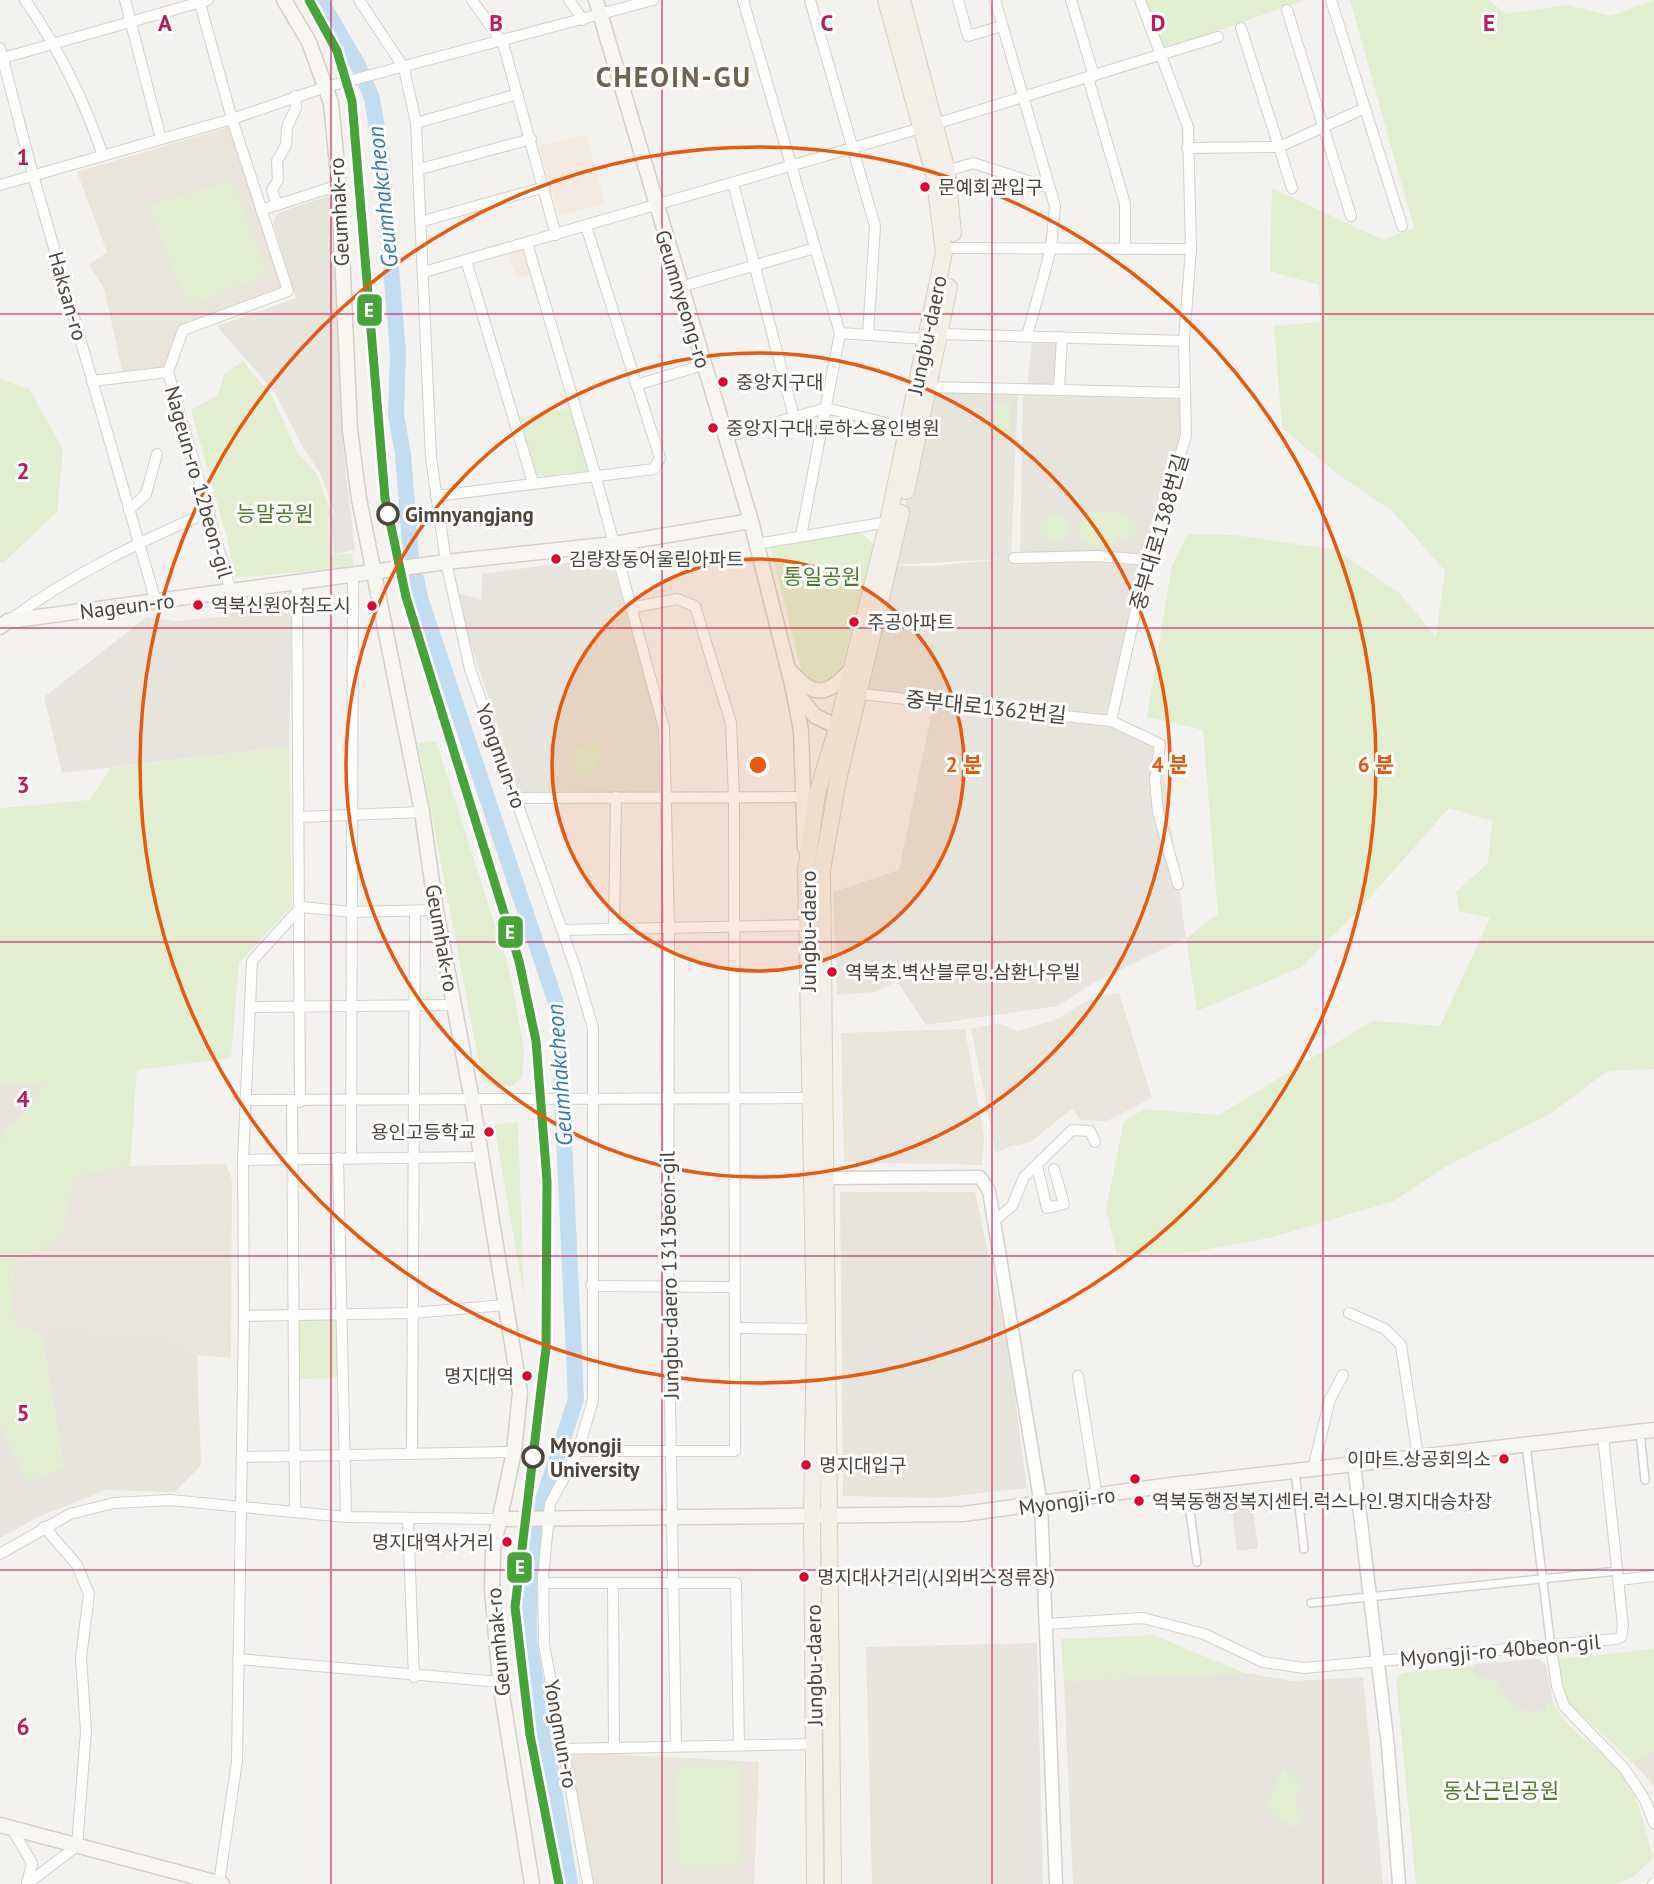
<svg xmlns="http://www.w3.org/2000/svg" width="1654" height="1884" font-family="'PT Sans','Noto Sans KR',sans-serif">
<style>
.residential{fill:#e7e4dc}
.commercial{fill:#f3ebdf}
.education{fill:#eae5da}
.green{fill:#e1eecf}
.parking{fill:#e6e3df}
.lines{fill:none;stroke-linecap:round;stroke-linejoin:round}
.river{stroke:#c0ddf1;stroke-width:16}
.pedestrian-casing{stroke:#d2d0cb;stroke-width:10}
.minor-casing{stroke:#d2d0cb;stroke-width:12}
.tertiary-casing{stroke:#d2d0cb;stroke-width:15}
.secondary-casing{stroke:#d3cfc5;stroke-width:17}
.primary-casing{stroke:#d6cebb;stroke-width:18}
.pedestrian{stroke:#fdfdfc;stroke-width:7}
.minor{stroke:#fdfdfc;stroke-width:10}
.tertiary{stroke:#fdfdfc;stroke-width:12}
.secondary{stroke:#f7f6f1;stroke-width:14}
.primary{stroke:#f2efe6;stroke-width:16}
.rail-1-casing{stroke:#fff;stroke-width:14}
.rail-1{stroke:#44a436;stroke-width:9}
.grid{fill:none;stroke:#c2185b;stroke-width:2;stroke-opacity:0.55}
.ring{fill:none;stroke:#e8590c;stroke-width:3.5}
.bus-dot{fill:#e4002b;stroke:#fff;stroke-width:2.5}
.stop-dot{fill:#fff;stroke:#4b4439;stroke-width:3.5}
.labels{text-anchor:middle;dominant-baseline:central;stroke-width:6;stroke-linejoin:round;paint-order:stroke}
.bus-label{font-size:19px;fill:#4b4439;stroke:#fff;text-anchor:start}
.street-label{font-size:21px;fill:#4b4439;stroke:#fff}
.park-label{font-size:21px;fill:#4a7f2a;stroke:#fff}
.stop-label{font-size:21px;font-weight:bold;fill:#4b4439;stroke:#fff;text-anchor:start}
.water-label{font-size:23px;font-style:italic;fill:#2e7ab2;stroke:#fff}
.district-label{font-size:28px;font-weight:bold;letter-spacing:2px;fill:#6e6250;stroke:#fff}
.grid-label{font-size:23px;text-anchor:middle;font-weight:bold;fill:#c2185b;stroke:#fff;stroke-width:6;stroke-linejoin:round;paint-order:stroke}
.centre{fill:#e8590c;stroke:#fff;stroke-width:3.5}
.ring-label{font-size:21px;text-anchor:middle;font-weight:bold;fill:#e8590c;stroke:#fff;stroke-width:6;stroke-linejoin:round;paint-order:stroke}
.line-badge{stroke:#fff;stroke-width:2.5}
.badge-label{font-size:19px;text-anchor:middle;font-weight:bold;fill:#fff}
</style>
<rect width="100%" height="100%" fill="#f4f2ee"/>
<g class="residential">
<path d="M330,195L346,435L343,446L355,550L334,554L331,521L334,510L320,473L302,446L275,393L217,326L296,298L273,222L278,213Z"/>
<path d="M931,389L1018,391L1011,558H1020L1023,392L1184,393L1186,436L1147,560L1111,720L1160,744L1186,938L1093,983L1058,1006L926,1025L897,981L876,992L837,995L833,892L899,870L934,702L860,694L889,566H932L1003,559L892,565Z"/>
<path d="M607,557L611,559L661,732V788L656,793L525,794L519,790L465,627L459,594L481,599L482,574Z"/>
<path d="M292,589L289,747L62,773L44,697L147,617L176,621L221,617Z"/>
<path d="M43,1082L34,1104L8,1128L0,1142V1086Z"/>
<path d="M840,1192H975L1008,1346L1027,1488L936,1498L843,1496Z"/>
<path d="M78,1333L153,1336L197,1355L201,1465L175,1492L106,1490L38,1517L0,1538V1425L28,1482L64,1468L42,1334Z"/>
<path d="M1037,1643L1043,1884H872L866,1647Z"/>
<path d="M1245,1673L1293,1681L1363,1677L1383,1884H1073L1064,1681Z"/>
<path d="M1654,1751V1786L1633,1763Z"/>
</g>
<g class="commercial">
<path d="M586,134L605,203L559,216L539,147Z"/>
<path d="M526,247L532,274L517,279L507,252Z"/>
</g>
<g class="education">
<path d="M229,127L282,288L181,327L166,369L123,375L104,288L89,265L107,252L77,172Z"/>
<path d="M1119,993L1152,1098L1107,1121L1081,1120L1072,1109L1029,1143L1011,1146L996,1153L971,1029L998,1023L1018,1031L1055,1020L1092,998Z"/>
<path d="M965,1029L984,1137L982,1165L844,1162L841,1033Z"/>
<path d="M226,1164L232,1180L231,1358L197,1355L153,1336L42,1334L17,1326L12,1308L14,1264L61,1237L74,1177L118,1166Z"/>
<path d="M575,1752L759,1762L754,1884H592L569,1761Z"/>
</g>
<g class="green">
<path d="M1145,0H1304L1165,50Z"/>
<path d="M1350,0H1489L1506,14L1568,5L1611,16L1654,0V1069L1607,1071L1550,1114L1445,1167L1394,1201L1273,1237L1188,1253L1117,1254L1106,1209L1124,1121L1144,1109L1219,1115L1372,1021L1440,1026L1490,918L1459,911L1456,892L1488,863L1492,821L1449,808L1358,911L1302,967L1197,1011L1186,938L1218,914L1203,730L1147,717L1172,566L1188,534L1234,535L1337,550L1399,593L1436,637L1445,571L1393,512L1335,472L1282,428L1274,326L1321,322L1319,285L1270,271L1272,188L1383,240L1414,228Z"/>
<path d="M232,181L269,274L188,306L148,205Z"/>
<path d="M243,361L272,396L297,452L317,474L331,512L328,523L331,555L352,553L354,567L235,578L227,538L191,410L218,395L224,374Z"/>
<path d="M0,379L29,389L63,449L57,512L3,563L0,562Z"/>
<path d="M995,403H1011L1010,433H994Z"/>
<path d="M570,407L589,471L536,477L519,418Z"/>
<path d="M1116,511L1139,526L1128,542L1118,535L1110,550L1100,545L1098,549L1079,536L1084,512Z"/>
<circle cx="1055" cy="528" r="15"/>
<path d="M856,527L874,545L839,677L830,686L804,681L769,542Z"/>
<path d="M436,741L510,972L524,1050L522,1078L512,1086H493L482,1079L418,743Z"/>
<path d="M597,741C604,756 598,772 581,776L578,771H573L575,751Z"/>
<path d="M289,747L292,906L239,963L231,1058L137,1070L130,1165L75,1177L61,1237L14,1265L12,1308L17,1326L42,1334L64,1468L28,1482L0,1425V1142L8,1128L34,1104L42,1083L0,1086V808L90,800L111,768Z"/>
<path d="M518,1122L524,1296L494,1125Z"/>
<path d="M337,1318L339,1378L300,1379L297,1319Z"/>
<path d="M1153,1635L1245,1673L1064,1681L1061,1639Z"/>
<path d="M1654,1649V1751L1633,1763L1569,1703L1562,1690L1558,1659Z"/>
<path d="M1539,1659C1552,1670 1547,1689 1554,1704C1568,1733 1602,1748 1621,1773C1640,1799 1645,1828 1653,1858L1632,1878L1615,1884H1416L1396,1680L1402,1673Z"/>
<path d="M741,1765L742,1865L678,1866L677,1772L681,1766Z"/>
<path d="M1283,1768L1303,1785L1296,1793V1804L1305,1811L1295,1828L1266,1808Z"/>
</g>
<g class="parking">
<path d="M1032,343H1060L1057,388H1027Z"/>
<path d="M1251,1496L1258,1548L1237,1551L1231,1499Z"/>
<path d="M1539,1659L1546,1665L1553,1703H1545L1546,1710L1525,1712L1504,1695L1499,1681L1481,1678L1474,1673V1664Z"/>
</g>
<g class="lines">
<path class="river" d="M320,0L358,65L372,98L382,159L398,353L396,415L403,454L411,556L421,601L558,1009L576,1399L542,1503L529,1582V1641L570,1884"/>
<defs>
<g id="pedestrian">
<path d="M1640,1432L1645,1480"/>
<path d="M1526,1445L1551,1647"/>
<path d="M1295,1471L1304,1549"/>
<path d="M1186,1484L1197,1562"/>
<path d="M1311,1603L1618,1571"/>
</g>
<g id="minor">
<path d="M25,0C59,49 84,99 103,156"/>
<path d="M125,0L161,139"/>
<path d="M359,0L404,68L416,123L431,458L446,562L470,669L575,967L593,1028V1400L578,1451L550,1504L543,1577L544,1644L588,1884"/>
<path d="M472,0L503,43L556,235"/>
<path d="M569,0L583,20"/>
<path d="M743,0L840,333L801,536"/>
<path d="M810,0L875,226L868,335"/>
<path d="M958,0L968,36L1002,26"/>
<path d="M995,0L1055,206L1051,249L1027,336"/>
<path d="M1071,0L1094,76"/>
<path d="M1331,0L1402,226"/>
<path d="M1287,10L1351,216"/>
<path d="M1241,28L1292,188"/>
<path d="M0,48L33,175L156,602"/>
<path d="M3,58L208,0"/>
<path d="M1088,78L1125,204V249"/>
<path d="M416,123L518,94"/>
<path d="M1187,148L1279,147L1365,108"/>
<path d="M420,169L531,139"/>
<path d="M947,171L973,163L1050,188"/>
<path d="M733,183L794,417"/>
<path d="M0,185L232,119L326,87L653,0"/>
<path d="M277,205L272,190L278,180L277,161L286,145L287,127L296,108L295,96"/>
<path d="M261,210L339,185"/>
<path d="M423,221L545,187"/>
<path d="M527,243L595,474L664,728L669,928L668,1286L676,1746"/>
<path d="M953,248L1191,249"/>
<path d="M466,260L533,483"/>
<path d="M424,272L935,124L1218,37"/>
<path d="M680,287L815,248"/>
<path d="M840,333L924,339"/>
<path d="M940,334L1184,341"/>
<path d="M168,372L231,592"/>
<path d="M92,381L168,372L183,330L288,291L232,119L199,0"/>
<path d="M636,385L703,365"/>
<path d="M929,387L1184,393"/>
<path d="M1059,390L1062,337"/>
<path d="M725,437L826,408L906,428"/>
<path d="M436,496L654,469L660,458L586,226"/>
<path d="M129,510L146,494L157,454"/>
<path d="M757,544L888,522"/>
<path d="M1014,558L1097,556L1147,560"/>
<path d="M297,582L300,1102"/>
<path d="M11,619C72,574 140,542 210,511"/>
<path d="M860,694L1111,721L1160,744L1155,781L1158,812L1178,884"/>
<path d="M1111,721L1146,565L1186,436L1184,341L1191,249L1188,127L1140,0"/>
<path d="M516,798L803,797"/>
<path d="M300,817L422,812"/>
<path d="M301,907L352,912L436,910"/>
<path d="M614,929L616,797"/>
<path d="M562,930L807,925"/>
<path d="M250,1007L453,1005"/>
<path d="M246,1100L810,1098"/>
<path d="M292,1101L295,1512"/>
<path d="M338,1158L346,1517"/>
<path d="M351,1158L353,576"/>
<path d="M243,1160L480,1157"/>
<path d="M1037,1166L1047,1208L1064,1204L1054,1169"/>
<path d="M994,1221L1012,1206L1024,1177L1072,1130L1090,1131L1095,1142"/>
<path d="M591,1286L733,1287"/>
<path d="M1349,1313L1385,1329L1401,1345L1418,1457"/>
<path d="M244,1316L413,1313L504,1305"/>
<path d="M736,1328L815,1329"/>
<path d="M1078,1376L1097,1497"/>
<path d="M578,1451H735L734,798L731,723L695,606L677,599L630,608"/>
<path d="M412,1454L415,912"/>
<path d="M242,1457L514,1452"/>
<path d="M1313,1469L1330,1399L1343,1375"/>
<path d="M408,1519L414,1677"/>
<path d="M0,1554L70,1514L114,1503L170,1500L346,1517L498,1519"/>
<path d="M1619,1580L1654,1576"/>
<path d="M543,1583H736L739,1745"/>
<path d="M613,1585L614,1747"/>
<path d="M1047,1624L1143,1618L1204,1634L1263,1662L1304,1668L1616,1639L1621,1637L1623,1626L1603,1436"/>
<path d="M1551,1647L1557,1686L1564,1706L1624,1768L1645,1800L1654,1823"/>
<path d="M238,1659L500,1682"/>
<path d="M564,1749L815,1744"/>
<path d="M12,1829L32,1863L27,1884"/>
<path d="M219,1883L237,1761L244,1316L243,1160L252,961L301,907"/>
<path d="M27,1884L77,1846L86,1731L81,1658L89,1594L77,1565L44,1527"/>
<path d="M1653,1884L1654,1883"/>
</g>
<g id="tertiary">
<path d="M827,1178L980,1177L989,1191L1041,1505L1056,1884"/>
<path d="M1354,1464L1388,1746L1399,1884"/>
</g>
<g id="secondary">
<path d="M284,0L309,42L331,103L339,185L350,430L359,499L422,812L436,910L472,1100L520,1392L514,1452L493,1549L492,1589L500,1682L532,1884"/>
<path d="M596,0L751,521L793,689L815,716L846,731"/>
<path d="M0,627L8,621L446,562L614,544L751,521"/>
<path d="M791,672C815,699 828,695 851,670"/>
<path d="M794,694L801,731L805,848"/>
<path d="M498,1519L963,1514L1171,1485L1654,1430"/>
<path d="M0,1825L222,1884"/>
</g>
<g id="primary">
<path d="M902,0L947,171L953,233"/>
<path d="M906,491L949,287"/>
<path d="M815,1884L812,1515L815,1329L806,870L817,794L837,728L888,522L944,252L934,174L886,0"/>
<path d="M833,1884L822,870L838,780L901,513"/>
</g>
</defs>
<use href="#pedestrian" class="pedestrian-casing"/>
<use href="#minor" class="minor-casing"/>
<use href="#tertiary" class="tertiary-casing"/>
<use href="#secondary" class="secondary-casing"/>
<use href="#primary" class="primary-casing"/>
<use href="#pedestrian" class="pedestrian"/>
<use href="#minor" class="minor"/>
<use href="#tertiary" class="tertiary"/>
<use href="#secondary" class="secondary"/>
<use href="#primary" class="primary"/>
<defs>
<path id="rail-1" d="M309,0L337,51L352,101L385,498L406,597L519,961L536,1041L547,1181L546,1348L515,1607L530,1735L559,1884"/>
</defs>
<use href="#rail-1" class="rail-1-casing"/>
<use href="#rail-1" class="rail-1"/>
</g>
<path class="grid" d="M331,0V1884M662,0V1884M992,0V1884M1323,0V1884M0,314H1654M0,628H1654M0,942H1654M0,1256H1654M0,1570H1654"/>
<circle cx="758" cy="765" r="206" fill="#e8590c" fill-opacity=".12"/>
<g class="ring">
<circle cx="758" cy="765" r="206"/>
<circle cx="758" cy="765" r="412"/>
<circle cx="758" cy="765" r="618"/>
</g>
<g class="bus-dot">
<circle cx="925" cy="187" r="6"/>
<circle cx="723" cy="382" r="6"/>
<circle cx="713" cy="428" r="6"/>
<circle cx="556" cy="559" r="6"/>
<circle cx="198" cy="605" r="6"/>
<circle cx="372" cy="606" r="6"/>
<circle cx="854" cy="622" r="6"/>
<circle cx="832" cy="972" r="6"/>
<circle cx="489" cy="1132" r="6"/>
<circle cx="527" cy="1376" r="6"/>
<circle cx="1504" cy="1459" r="6"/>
<circle cx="806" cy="1465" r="6"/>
<circle cx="1135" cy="1479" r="6"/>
<circle cx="1139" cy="1501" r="6"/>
<circle cx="507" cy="1542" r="6"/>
<circle cx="804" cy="1577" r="6"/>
</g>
<g class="stop-dot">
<circle cx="388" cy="514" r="10"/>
<circle cx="533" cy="1457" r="10"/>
</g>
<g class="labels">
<g class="bus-label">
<text x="938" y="187">문예회관입구</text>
<text x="736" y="382">중앙지구대</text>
<text x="726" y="428">중앙지구대.로하스용인병원</text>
<text x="569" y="559">김량장동어울림아파트</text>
<text x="211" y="605">역북신원아침도시</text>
<text x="867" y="622">주공아파트</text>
<text x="845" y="972">역북초.벽산블루밍.삼환나우빌</text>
<text x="476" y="1132" text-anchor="end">용인고등학교</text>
<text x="514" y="1376" text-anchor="end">명지대역</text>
<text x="1491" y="1459" text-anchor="end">이마트.상공회의소</text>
<text x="819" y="1465">명지대입구</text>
<text x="1152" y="1501">역북동행정복지센터.럭스나인.명지대승차장</text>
<text x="494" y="1542" text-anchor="end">명지대역사거리</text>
<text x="817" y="1577">명지대사거리(시외버스정류장)</text>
</g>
<g class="street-label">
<text transform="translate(339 212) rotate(-93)">Geumhak-ro</text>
<text transform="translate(68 296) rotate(74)">Haksan-ro</text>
<text transform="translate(683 299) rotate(73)">Geumnyeong-ro</text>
<text transform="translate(927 335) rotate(-78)">Jungbu-daero</text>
<text transform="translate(199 482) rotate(74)">Nageun-ro 12beon-gil</text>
<text transform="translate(1159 532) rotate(-74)">중부대로1388번길</text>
<text transform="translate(127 606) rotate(-7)">Nageun-ro</text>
<text transform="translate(986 707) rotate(6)">중부대로1362번길</text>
<text transform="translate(501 756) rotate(70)">Yongmun-ro</text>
<text transform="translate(808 931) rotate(-90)">Jungbu-daero</text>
<text transform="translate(442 938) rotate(80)">Geumhak-ro</text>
<text transform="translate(669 1275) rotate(-91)">Jungbu-daero 1313beon-gil</text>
<text transform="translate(1067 1501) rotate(-8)">Myongji-ro</text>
<text transform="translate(498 1642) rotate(-95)">Geumhak-ro</text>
<text transform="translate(1500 1650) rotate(-5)">Myongji-ro 40beon-gil</text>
<text transform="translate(814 1665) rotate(-91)">Jungbu-daero</text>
<text transform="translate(561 1734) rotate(80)">Yongmun-ro</text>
</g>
<g class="park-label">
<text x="275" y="513">능말공원</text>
<text x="822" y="576">통일공원</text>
<text x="1501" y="1790">동산근린공원</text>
</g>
<g class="stop-label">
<text x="405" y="514">Gimnyangjang</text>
<text x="550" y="1445">Myongji<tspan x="550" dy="24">University</tspan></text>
</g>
<g class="water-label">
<text transform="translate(382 197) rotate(-96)">Geumhakcheon</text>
<text transform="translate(559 1075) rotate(-94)">Geumhakcheon</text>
</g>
<g class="district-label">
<text x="674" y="76">CHEOIN-GU</text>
</g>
</g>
<g class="grid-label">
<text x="165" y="31">A</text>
<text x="496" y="31">B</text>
<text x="827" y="31">C</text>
<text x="1158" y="31">D</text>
<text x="1489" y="31">E</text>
<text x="23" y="165">1</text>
<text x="23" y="479">2</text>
<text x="23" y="793">3</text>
<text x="23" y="1107">4</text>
<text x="23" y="1421">5</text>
<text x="23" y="1735">6</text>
</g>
<circle cx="758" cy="765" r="10" class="centre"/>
<g class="ring-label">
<text x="964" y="772">2 분</text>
<text x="1170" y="772">4 분</text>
<text x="1376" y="772">6 분</text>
</g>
<g class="line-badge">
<rect x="356" y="293" width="27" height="34" rx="7" fill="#44a436"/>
<rect x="497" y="915" width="27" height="34" rx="7" fill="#44a436"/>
<rect x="506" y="1551" width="27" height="33" rx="7" fill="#44a436"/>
</g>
<g class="badge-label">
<text x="369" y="317">E</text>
<text x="510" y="939">E</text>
<text x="520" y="1574">E</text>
</g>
</svg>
